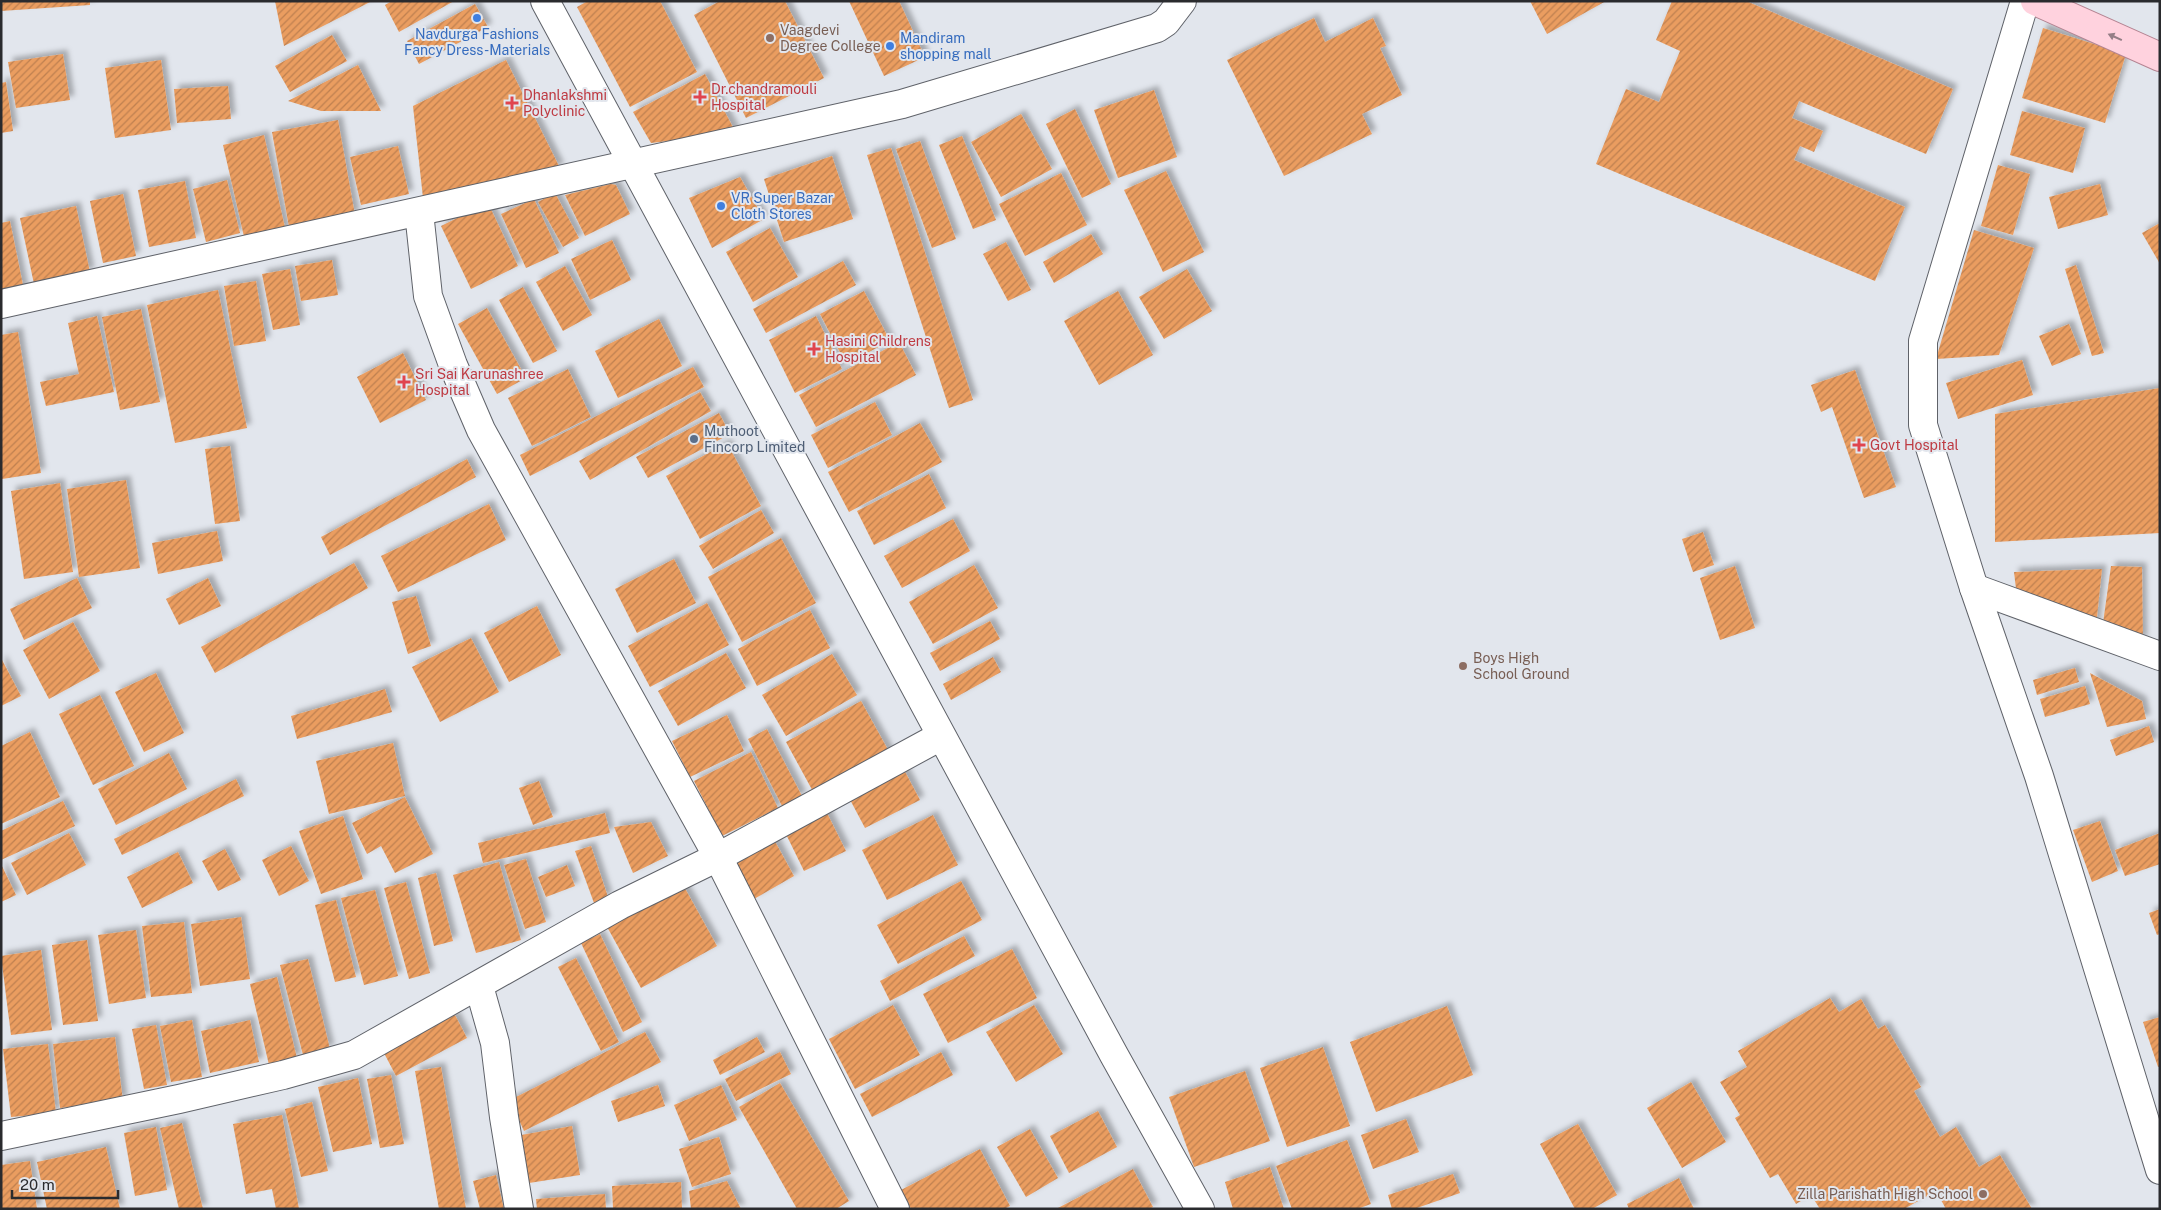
<svg xmlns="http://www.w3.org/2000/svg" width="2161" height="1210" font-family="'Public Sans',sans-serif">
<style>
.building{fill:url(#building-hatch);filter:url(#shadow)}
.lines{fill:none;stroke-linecap:round;stroke-linejoin:round}
.minor-casing{stroke:#5f6269;stroke-width:30}
.major-casing{stroke:#b48492;stroke-width:30}
.minor{stroke:#fff;stroke-width:28}
.major{stroke:#ffd2de;stroke-width:28}
.oneway{fill:#947e86}
.shop-dot{fill:#3f7fe0;stroke:#e2e6ed;stroke-width:2}
.education-dot{fill:#8d6e63;stroke:#e2e6ed;stroke-width:2}
.health-dot{fill:#e0444e;stroke:#e2e6ed;stroke-width:2}
.service-dot{fill:#5c6f8a;stroke:#e2e6ed;stroke-width:2}
.labels{text-anchor:middle;dominant-baseline:central;stroke-width:4;stroke-linejoin:round;paint-order:stroke}
.education-label{font-size:14px;fill:#785e54;stroke:#e2e6ed;text-anchor:start}
.shop-label{font-size:14px;fill:#366cbe;stroke:#e2e6ed;text-anchor:start}
.health-label{font-size:14px;fill:#be3a42;stroke:#e2e6ed;text-anchor:start}
.service-label{font-size:14px;fill:#4e5e75;stroke:#e2e6ed;text-anchor:start}
</style>
<defs>
<pattern id="building-hatch" width="6" height="6" patternUnits="userSpaceOnUse" patternTransform="scale(1.25)"><rect width="6" height="6" fill="#ea9d60"/><path d="M-1 1l2-2M0 6l6-6M5 7l2-2" fill="none" stroke="#be8050"/></pattern>
<filter id="shadow"><feDropShadow dx="4.5" dy="-4.5" stdDeviation="2.5" flood-color="#0004"/></filter>
</defs>
<rect width="100%" height="100%" fill="#e2e6ed"/>
<g class="building">
<path d="M1,1H90V5L1,11Z"/>
<path d="M275,1H372L284,46Z"/>
<path d="M392,1H454L399,32L385,5Z"/>
<path d="M588,1H660L697,72L630,107L577,7Z"/>
<path d="M720,1H785L824,78L746,118L694,15Z"/>
<path d="M849,1H899L925,57L884,76Z"/>
<path d="M1530,1H1606L1547,34Z"/>
<path d="M1672,1H1746L1953,89L1926,154L1799,101L1792,118L1823,131L1814,152L1800,146L1794,160L1905,207L1875,281L1596,164L1626,89L1659,102L1680,51L1656,40Z"/>
<path d="M475,4L488,27L419,64L407,41Z"/>
<path d="M1314,18L1325,42L1373,18L1386,46L1380,48L1402,95L1362,114L1372,134L1284,176L1227,60Z"/>
<path d="M2043,28L2126,54L2105,123L2022,98Z"/>
<path d="M332,35L347,61L290,92L275,66Z"/>
<path d="M63,54L70,100L16,108L8,62Z"/>
<path d="M161,60L171,130L115,138L105,68Z"/>
<path d="M506,60L560,168L423,198L413,106Z"/>
<path d="M358,65L381,111H321L288,101Z"/>
<path d="M705,74L736,133L651,143L633,112Z"/>
<path d="M6,82L13,131L1,133V83Z"/>
<path d="M228,86L231,119L177,123L174,89Z"/>
<path d="M1154,90L1177,157L1118,178L1094,110Z"/>
<path d="M1075,109L1111,184L1082,198L1046,124Z"/>
<path d="M2022,111L2085,128L2073,173L2010,155Z"/>
<path d="M1021,114L1052,169L1001,197L971,142Z"/>
<path d="M338,120L355,215L289,227L272,132Z"/>
<path d="M264,135L286,232L245,241L223,145Z"/>
<path d="M962,136L996,220L973,229L939,145Z"/>
<path d="M920,141L956,239L932,248L896,149Z"/>
<path d="M398,146L409,194L361,205L350,157Z"/>
<path d="M891,148L973,400L949,408L867,155Z"/>
<path d="M832,156L853,219L784,242L764,179Z"/>
<path d="M1998,165L2030,174L2013,235L1981,226Z"/>
<path d="M1166,171L1204,252L1163,272L1124,190Z"/>
<path d="M1061,173L1087,225L1025,256L999,204Z"/>
<path d="M740,177L764,219L712,248L689,198Z"/>
<path d="M227,180L240,233L206,242L193,189Z"/>
<path d="M185,181L196,238L149,247L138,190Z"/>
<path d="M611,184L616,185L630,214L585,236L565,195Z"/>
<path d="M2100,184L2108,215L2058,229L2049,197Z"/>
<path d="M555,193L579,238L563,247L538,202Z"/>
<path d="M123,194L136,256L103,263L90,201Z"/>
<path d="M534,199L559,253L526,268L501,214Z"/>
<path d="M488,203L518,266L471,289L441,226Z"/>
<path d="M76,206L90,272L34,284L20,218Z"/>
<path d="M10,221L24,290L1,294V223Z"/>
<path d="M2160,223V264L2142,233Z"/>
<path d="M770,228L798,277L753,302L726,252Z"/>
<path d="M1974,230L2034,248L1999,355L1936,359Z"/>
<path d="M1091,234L1103,254L1054,283L1043,262Z"/>
<path d="M612,240L631,280L590,300L571,259Z"/>
<path d="M1006,242L1031,290L1008,301L983,254Z"/>
<path d="M332,260L338,295L301,301L295,266Z"/>
<path d="M843,261L856,285L766,333L753,309Z"/>
<path d="M2076,265L2104,353L2092,356L2065,269Z"/>
<path d="M565,266L592,315L563,331L536,282Z"/>
<path d="M290,269L300,325L273,330L262,274Z"/>
<path d="M1187,269L1212,311L1164,339L1139,297Z"/>
<path d="M256,281L266,341L234,346L224,286Z"/>
<path d="M523,287L557,351L533,363L499,300Z"/>
<path d="M218,290L247,428L175,443L147,305Z"/>
<path d="M864,291L890,341L846,364L820,314Z"/>
<path d="M1118,291L1153,355L1099,385L1064,321Z"/>
<path d="M487,308L526,378L497,394L458,324Z"/>
<path d="M141,309L160,402L120,410L102,317Z"/>
<path d="M97,316L114,392L46,406L40,382L79,374L68,323Z"/>
<path d="M816,316L842,369L795,393L769,340Z"/>
<path d="M659,319L682,366L618,398L595,351Z"/>
<path d="M2069,324L2081,354L2052,366L2039,336Z"/>
<path d="M18,332L41,473L2,479L1,335Z"/>
<path d="M899,342L916,375L816,427L799,395Z"/>
<path d="M403,353L426,400L380,423L357,377Z"/>
<path d="M2022,360L2033,395L1958,419L1946,383Z"/>
<path d="M693,367L704,387L530,476L520,455Z"/>
<path d="M568,369L591,417L532,446L508,398Z"/>
<path d="M1855,370L1896,487L1864,498L1832,407L1821,412L1811,385Z"/>
<path d="M2160,388V533L1995,542V414Z"/>
<path d="M700,392L711,411L590,480L579,461Z"/>
<path d="M875,402L892,435L828,468L811,435Z"/>
<path d="M719,413L730,434L648,478L636,457Z"/>
<path d="M920,423L942,462L849,512L828,472Z"/>
<path d="M727,443L761,506L700,539L666,476Z"/>
<path d="M230,446L240,521L215,524L205,449Z"/>
<path d="M467,459L476,477L330,555L321,537Z"/>
<path d="M929,474L946,508L874,545L857,511Z"/>
<path d="M126,480L140,568L79,577L67,489Z"/>
<path d="M60,483L73,572L24,579L11,491Z"/>
<path d="M489,504L506,540L398,592L381,556Z"/>
<path d="M761,510L774,533L713,569L699,546Z"/>
<path d="M953,519L970,551L902,588L884,556Z"/>
<path d="M217,531L223,561L158,574L152,543Z"/>
<path d="M1703,532L1714,565L1693,572L1682,539Z"/>
<path d="M781,538L816,603L742,642L708,577Z"/>
<path d="M674,559L696,603L637,633L615,589Z"/>
<path d="M354,563L368,588L215,673L201,647Z"/>
<path d="M974,565L998,608L933,644L909,602Z"/>
<path d="M1735,566L1755,628L1720,640L1700,578Z"/>
<path d="M2111,566L2142,567L2143,642L2102,630Z"/>
<path d="M2102,569L2096,626L2017,597L2014,572Z"/>
<path d="M77,578L92,608L24,640L10,609Z"/>
<path d="M208,578L221,606L179,625L166,599Z"/>
<path d="M416,596L431,646L408,654L392,602Z"/>
<path d="M707,603L729,645L650,687L628,646Z"/>
<path d="M537,606L561,655L509,682L484,633Z"/>
<path d="M810,610L830,648L757,686L738,649Z"/>
<path d="M990,621L1000,639L940,671L930,653Z"/>
<path d="M73,622L100,671L49,699L23,650Z"/>
<path d="M471,638L499,692L440,722L412,667Z"/>
<path d="M726,653L746,688L678,726L658,691Z"/>
<path d="M832,654L857,695L786,736L762,695Z"/>
<path d="M993,657L1001,672L951,700L943,684Z"/>
<path d="M1,658L21,696L1,706Z"/>
<path d="M2075,668L2079,682L2037,695L2033,680Z"/>
<path d="M156,673L184,733L144,752L115,692Z"/>
<path d="M2090,673L2142,701L2146,719L2107,727Z"/>
<path d="M2085,686L2090,704L2045,717L2040,699Z"/>
<path d="M385,689L392,712L297,739L291,716Z"/>
<path d="M100,695L134,766L93,785L59,714Z"/>
<path d="M861,701L892,757L816,797L786,742Z"/>
<path d="M727,715L744,751L690,777L672,741Z"/>
<path d="M2149,726L2154,742L2116,756L2110,740Z"/>
<path d="M767,729L802,796L782,806L748,739Z"/>
<path d="M30,732L60,797L1,824V746Z"/>
<path d="M393,743L405,796L329,814L316,761Z"/>
<path d="M751,752L778,808L722,836L694,781Z"/>
<path d="M169,753L187,789L116,825L98,789Z"/>
<path d="M902,766L920,800L865,828L847,794Z"/>
<path d="M236,779L244,796L122,855L114,839Z"/>
<path d="M539,781L553,817L533,825L519,788Z"/>
<path d="M405,797L433,854L395,873L381,846L367,854L352,823Z"/>
<path d="M63,801L75,826L1,860V831Z"/>
<path d="M824,807L846,851L804,871L783,828Z"/>
<path d="M605,813L610,833L483,863L478,843Z"/>
<path d="M933,815L958,865L887,900L862,850Z"/>
<path d="M343,816L363,879L321,894L299,831Z"/>
<path d="M2100,821L2118,871L2092,882L2073,830Z"/>
<path d="M651,822L668,856L633,873L614,827Z"/>
<path d="M69,833L86,865L27,895L11,863Z"/>
<path d="M2160,833V864L2125,876L2115,850Z"/>
<path d="M772,836L794,876L754,899L732,858Z"/>
<path d="M291,846L309,881L279,896L262,860Z"/>
<path d="M591,846L608,897L594,903L575,851Z"/>
<path d="M225,849L241,880L218,891L202,861Z"/>
<path d="M178,852L193,883L142,908L127,877Z"/>
<path d="M526,859L546,922L525,929L504,865Z"/>
<path d="M499,862L521,940L476,953L453,875Z"/>
<path d="M1,864L16,895L1,902Z"/>
<path d="M567,865L575,886L546,897L538,877Z"/>
<path d="M436,873L453,941L434,946L418,878Z"/>
<path d="M961,881L982,920L898,964L877,925Z"/>
<path d="M406,882L430,973L409,979L384,888Z"/>
<path d="M682,883L717,946L641,988L606,925Z"/>
<path d="M375,890L398,976L364,985L341,898Z"/>
<path d="M336,900L356,977L335,982L315,905Z"/>
<path d="M2160,909V934L2157,935L2149,913Z"/>
<path d="M241,917L250,979L200,986L191,924Z"/>
<path d="M184,922L192,993L151,997L142,926Z"/>
<path d="M136,930L146,998L109,1004L98,935Z"/>
<path d="M600,934L642,1022L623,1032L581,943Z"/>
<path d="M964,936L975,956L890,1001L880,981Z"/>
<path d="M87,940L98,1021L63,1025L52,945Z"/>
<path d="M1012,949L1037,998L948,1043L923,994Z"/>
<path d="M41,950L52,1030L11,1035L1,956Z"/>
<path d="M576,958L619,1042L601,1051L558,967Z"/>
<path d="M308,959L330,1049L303,1055L280,965Z"/>
<path d="M277,977L297,1058L269,1065L250,984Z"/>
<path d="M1830,998L1839,1012L1861,999L1878,1029L1885,1025L1921,1087L1914,1091L1940,1137L1956,1127L1979,1167L2000,1155L2032,1209H1946L1936,1191L1904,1209H1820L1811,1195L1796,1204L1778,1174L1770,1178L1735,1118L1740,1115L1720,1082L1747,1067L1738,1051Z"/>
<path d="M893,1005L920,1055L855,1089L829,1039Z"/>
<path d="M1034,1005L1063,1054L1016,1082L986,1032Z"/>
<path d="M1447,1006L1473,1075L1376,1112L1350,1042Z"/>
<path d="M455,1015L467,1038L396,1076L384,1053Z"/>
<path d="M2160,1017V1066L2158,1067L2143,1022Z"/>
<path d="M192,1020L202,1077L171,1082L160,1026Z"/>
<path d="M250,1020L259,1062L210,1073L201,1031Z"/>
<path d="M156,1025L167,1085L144,1089L132,1029Z"/>
<path d="M645,1032L661,1062L524,1131L510,1100Z"/>
<path d="M115,1037L123,1101L60,1108L53,1044Z"/>
<path d="M757,1037L765,1052L720,1075L713,1060Z"/>
<path d="M48,1044L56,1113L11,1117L3,1049Z"/>
<path d="M1323,1047L1350,1126L1287,1147L1260,1068Z"/>
<path d="M780,1052L791,1074L736,1101L725,1079Z"/>
<path d="M941,1052L953,1075L872,1117L860,1094Z"/>
<path d="M441,1067L466,1209H439L415,1071Z"/>
<path d="M1245,1071L1270,1141L1194,1167L1169,1097Z"/>
<path d="M391,1075L404,1144L380,1148L367,1079Z"/>
<path d="M358,1078L372,1144L333,1152L318,1087Z"/>
<path d="M1691,1082L1726,1142L1682,1168L1647,1108Z"/>
<path d="M780,1083L849,1201L836,1209H797L739,1107Z"/>
<path d="M658,1085L665,1106L618,1122L611,1101Z"/>
<path d="M721,1085L737,1120L689,1141L674,1105Z"/>
<path d="M312,1102L328,1171L301,1177L285,1109Z"/>
<path d="M1098,1111L1117,1147L1069,1173L1050,1136Z"/>
<path d="M282,1115L299,1209H276L272,1189L246,1194L233,1124Z"/>
<path d="M1406,1119L1419,1152L1373,1169L1361,1135Z"/>
<path d="M182,1123L203,1209H179L160,1128Z"/>
<path d="M1578,1124L1617,1195L1592,1209H1575L1540,1144Z"/>
<path d="M572,1126L580,1175L529,1183L521,1135Z"/>
<path d="M156,1127L167,1190L135,1196L124,1133Z"/>
<path d="M1030,1129L1058,1178L1026,1197L997,1147Z"/>
<path d="M719,1137L731,1174L692,1187L679,1149Z"/>
<path d="M1347,1140L1371,1204L1357,1209H1292L1276,1166Z"/>
<path d="M106,1147L120,1209H47L37,1162Z"/>
<path d="M980,1149L1010,1206L1004,1209H911L901,1190Z"/>
<path d="M30,1161L37,1209H1V1165Z"/>
<path d="M1270,1167L1284,1209H1233L1225,1182Z"/>
<path d="M1133,1169L1153,1207L1149,1209H1056Z"/>
<path d="M1453,1174L1460,1193L1414,1209H1392L1388,1195Z"/>
<path d="M496,1175L504,1209H480L473,1181Z"/>
<path d="M1679,1178L1694,1209H1629L1627,1204Z"/>
<path d="M727,1181L741,1209H691L689,1191Z"/>
<path d="M681,1182L682,1209H613L612,1186Z"/>
<path d="M605,1194L606,1209H537L536,1199Z"/>
</g>
<g class="lines">
<defs>
<g id="minor">
<path d="M545,1L1114,1055L1200,1209"/>
<path d="M2025,1L1923,341V425L1974,588L2039,776L2160,1170"/>
<path d="M419,212L428,296L453,365L481,430L718,857L895,1209"/>
<path d="M1,304L902,104L1157,28L1166,22L1182,1"/>
<path d="M1974,588L2160,656"/>
<path d="M479,986L495,1043L504,1117L519,1209"/>
<path d="M1,1136L179,1099L283,1075L354,1055L620,905L718,857L941,736"/>
</g>
<path id="major" d="M2035,1L2160,57"/>
</defs>
<use href="#minor" class="minor-casing"/>
<use href="#major" class="major-casing"/>
<use href="#minor" class="minor"/>
<use href="#major" class="major"/>
</g>
<defs><path id="oneway-solid" d="M-6-.8H1V-3.2L6.5 0L1 3.2V.8H-6Z" transform="scale(1.25)"/></defs>
<use class="oneway" href="#oneway-solid" transform="translate(2115 37) rotate(-156)"/>
<g class="shop-dot">
<circle cx="477" cy="18" r="5"/>
<circle cx="890" cy="46" r="5"/>
<circle cx="721" cy="206" r="5"/>
</g>
<g class="education-dot">
<circle cx="770" cy="38" r="5"/>
<circle cx="1463" cy="666" r="5"/>
<circle cx="1983" cy="1194" r="5"/>
</g>
<g class="health-dot">
<path d="M697.5 89.5h5v5h5v5h-5v5h-5v-5h-5v-5h5z"/>
<path d="M509.5 95.5h5v5h5v5h-5v5h-5v-5h-5v-5h5z"/>
<path d="M811.5 341.5h5v5h5v5h-5v5h-5v-5h-5v-5h5z"/>
<path d="M401.5 374.5h5v5h5v5h-5v5h-5v-5h-5v-5h5z"/>
<path d="M1856.5 437.5h5v5h5v5h-5v5h-5v-5h-5v-5h5z"/>
</g>
<circle class="service-dot" cx="694" cy="439" r="5"/>
<g class="labels">
<g class="education-label">
<text x="780" y="30">Vaagdevi<tspan x="780" dy="16">Degree College</tspan></text>
<text x="1473" y="658">Boys High<tspan x="1473" dy="16">School Ground</tspan></text>
<text x="1973" y="1194" text-anchor="end">Zilla Parishath High School</text>
</g>
<g class="shop-label">
<text x="477" y="34" text-anchor="middle">Navdurga Fashions<tspan x="477" dy="16">Fancy Dress-Materials</tspan></text>
<text x="900" y="38">Mandiram<tspan x="900" dy="16">shopping mall</tspan></text>
<text x="731" y="198">VR Super Bazar<tspan x="731" dy="16">Cloth Stores</tspan></text>
</g>
<g class="health-label">
<text x="711" y="89">Dr.chandramouli<tspan x="711" dy="16">Hospital</tspan></text>
<text x="523" y="95">Dhanlakshmi<tspan x="523" dy="16">Polyclinic</tspan></text>
<text x="825" y="341">Hasini Childrens<tspan x="825" dy="16">Hospital</tspan></text>
<text x="415" y="374">Sri Sai Karunashree<tspan x="415" dy="16">Hospital</tspan></text>
<text x="1870" y="445">Govt Hospital</text>
</g>
<g class="service-label">
<text x="704" y="431">Muthoot<tspan x="704" dy="16">Fincorp Limited</tspan></text>
</g>
</g>
<rect width="2161" height="1210" fill="none" stroke="#2a2b2e" stroke-width="5"/>
<path d="M12 1190v8h106v-8" fill="none" stroke="#2a2b2e" stroke-width="2.5"/>
<text x="20" y="1190" font-size="15" fill="#2a2b2e" stroke="#e2e6ed" stroke-width="4" paint-order="stroke">20 m</text>
</svg>
